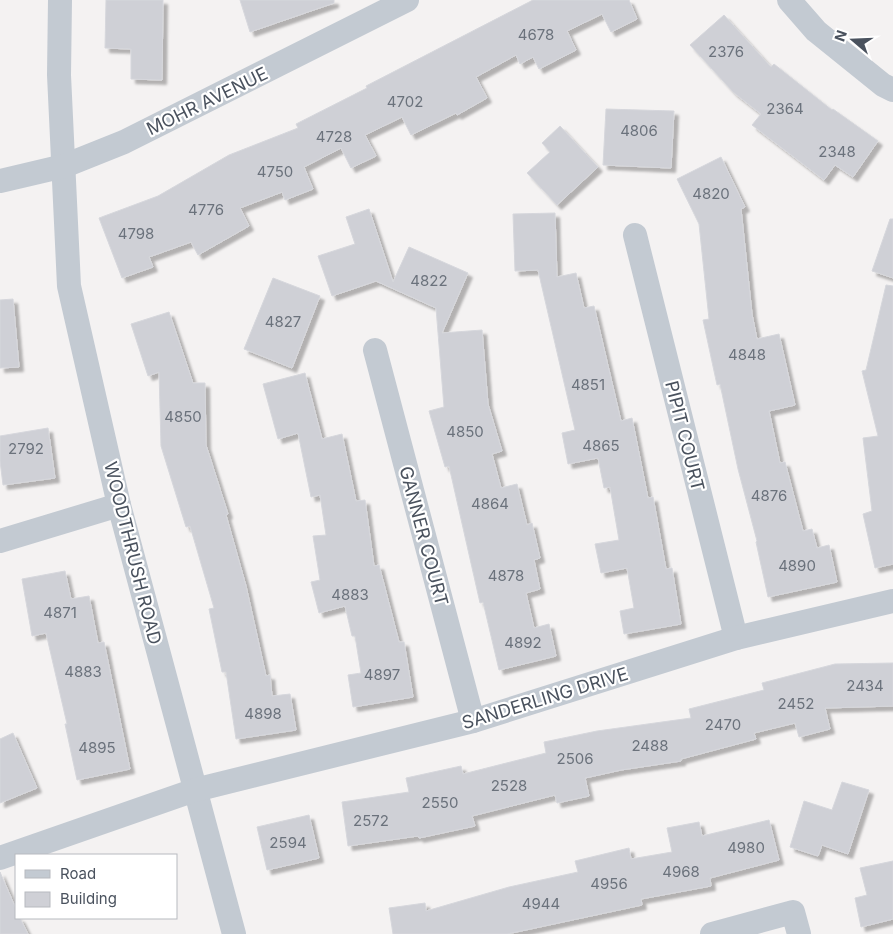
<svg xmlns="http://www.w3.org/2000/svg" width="893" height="934" font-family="Inter,sans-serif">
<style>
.building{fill:#cfd0d6;stroke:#d6d7dc;filter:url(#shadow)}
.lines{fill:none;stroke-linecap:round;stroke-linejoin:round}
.minor{stroke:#c3cad2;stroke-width:24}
.labels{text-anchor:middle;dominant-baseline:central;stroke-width:4.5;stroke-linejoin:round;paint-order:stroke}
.number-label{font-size:15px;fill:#6b727c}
.street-label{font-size:18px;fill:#4a525e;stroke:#fff}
</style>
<defs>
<filter id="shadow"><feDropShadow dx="4.5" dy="4.5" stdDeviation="1" flood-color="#0004"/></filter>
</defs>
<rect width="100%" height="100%" fill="#f4f2f2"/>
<g class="building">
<path d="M106,0H163L162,80L131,79V49L105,48Z"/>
<path d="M240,0H334V3L250,32Z"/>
<path d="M533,0H629L637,19L611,32L602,14L567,31L576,50L539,69L533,57L520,64L516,55L476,77L487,98L457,115L456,113L411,135L402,117L365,135L376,156L351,168L341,148L304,167L313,189L285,200L282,192L240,208L249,226L198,255L191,242L149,257L153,267L122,278L99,218L158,196L229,155L298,128L296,124L367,88L366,86Z"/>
<path d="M724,15L771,67L774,64L832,110L833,109L878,141L853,177L835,165L824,180L752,125L761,114L733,92L690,45Z"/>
<path d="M606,109L674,111L671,168L603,165Z"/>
<path d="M560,126L598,167L557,205L527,173L550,152L542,143Z"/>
<path d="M721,157L745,207L741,209L752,314L757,339L779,334L795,405L769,411L780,463L785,462L803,531L812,529L817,548L829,545L837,582L768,597L756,542L757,541L738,469L720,384L717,385L703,320L709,319L699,224L677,179Z"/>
<path d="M369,209L393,282L409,247L468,273L442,333L482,330L488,404L502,451L492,454L501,488L517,484L527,525L532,523L540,558L534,560L540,589L526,593L534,628L549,624L556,656L499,670L483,602L480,603L449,466L445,467L429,411L444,407L436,308L376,281L332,296L318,256L355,244L346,217Z"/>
<path d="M555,213L557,277L576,273L584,308L594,306L621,421L632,418L648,498L653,497L666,569L672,568L681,624L624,634L620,611L634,608L627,568L601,573L595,544L619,540L610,487L604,488L598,458L568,464L562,433L575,430L538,270L515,271L513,214Z"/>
<path d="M890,219H893V278L872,271Z"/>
<path d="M273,278L320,296L292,368L244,349Z"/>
<path d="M886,285L893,286V564L875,568L863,514L872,511L863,438L878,436L862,371L866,370Z"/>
<path d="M13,299L19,367L0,368V300Z"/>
<path d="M169,312L193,383H205L206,445L228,514L226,515L246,586L266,676L270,675L272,696L290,694L296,730L236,739L226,672H222L209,609L214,608L190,526L186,527L161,446L159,372L148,376L131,324Z"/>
<path d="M305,373L322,439L342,434L356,501L365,500L374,566L379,565L399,642H404L413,697L353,707L348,675L361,673L355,636H352L345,606L319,613L311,582L320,580L313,536L326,535L320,495L311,497L298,433L278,439L263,384Z"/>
<path d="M48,428L55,478L3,485L0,461V436Z"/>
<path d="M65,571L71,599L89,596L98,643L104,642L130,769L77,780L65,724H67L46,633L32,636L22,579Z"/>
<path d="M893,663V706L825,708L830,729L799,737L795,723L754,733L756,739L681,759V761L621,770L585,778L589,796L557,803L555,795L472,816L475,826L419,838L418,836L348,846L342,802L409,792L406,778L461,766L463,774L546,753L544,742L597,731L691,718L689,709L764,690L762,683L835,664Z"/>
<path d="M13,733L37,788L0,803V739Z"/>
<path d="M842,782L869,790L848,854L822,845L818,856L790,847L804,801L832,810Z"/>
<path d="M309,815L319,858L267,870L257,827Z"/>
<path d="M769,820L779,860L710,878L711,886L641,899L642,905L507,934H393L389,908L425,903L426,911L509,887L578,872L575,861L629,848L631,859L672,852L667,828L699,822L702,836Z"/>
<path d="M893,861V919L861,927L855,898L867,895L860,868Z"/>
<path d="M0,872L16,909V918H20L28,934H0Z"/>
</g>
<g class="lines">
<g class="minor">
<path d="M60,0L59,75L69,286L119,505L234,934"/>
<path d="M789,0L816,31L883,85L893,90"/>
<path d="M0,181L64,166L124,142L407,0"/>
<path d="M635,235L736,638"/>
<path d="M375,350L473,721"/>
<path d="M0,541L119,505"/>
<path d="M0,858L195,790L473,721L736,638L893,601"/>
<path d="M712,934L793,912L799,934"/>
</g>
</g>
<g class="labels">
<g class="number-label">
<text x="536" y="34">4678</text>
<text x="726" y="51">2376</text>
<text x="405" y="101">4702</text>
<text x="785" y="108">2364</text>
<text x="639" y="130">4806</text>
<text x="334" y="136">4728</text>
<text x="837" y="151">2348</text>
<text x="275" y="171">4750</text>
<text x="711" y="193">4820</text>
<text x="206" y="209">4776</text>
<text x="136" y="233">4798</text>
<text x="429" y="280">4822</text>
<text x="283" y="321">4827</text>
<text x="747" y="354">4848</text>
<text x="588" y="384">4851</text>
<text x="183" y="416">4850</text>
<text x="465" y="431">4850</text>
<text x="601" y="445">4865</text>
<text x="26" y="448">2792</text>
<text x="769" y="495">4876</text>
<text x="490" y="503">4864</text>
<text x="797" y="565">4890</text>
<text x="506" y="575">4878</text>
<text x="350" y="594">4883</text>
<text x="60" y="612">4871</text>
<text x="523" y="642">4892</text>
<text x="83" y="671">4883</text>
<text x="382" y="674">4897</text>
<text x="865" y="685">2434</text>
<text x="796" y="703">2452</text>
<text x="263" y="713">4898</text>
<text x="723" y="724">2470</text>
<text x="650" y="745">2488</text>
<text x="97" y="747">4895</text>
<text x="575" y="758">2506</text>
<text x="509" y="785">2528</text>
<text x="440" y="802">2550</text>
<text x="371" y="820">2572</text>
<text x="288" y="842">2594</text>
<text x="746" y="847">4980</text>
<text x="681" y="871">4968</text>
<text x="609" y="883">4956</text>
<text x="541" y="903">4944</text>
</g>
<g class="street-label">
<text transform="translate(207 101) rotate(-26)">MOHR AVENUE</text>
<text transform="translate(685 436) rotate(76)">PIPIT COURT</text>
<text transform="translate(424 536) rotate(75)">GANNER COURT</text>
<text transform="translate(133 553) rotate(76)">WOODTHRUSH ROAD</text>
<text transform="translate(545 698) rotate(-17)">SANDERLING DRIVE</text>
</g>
</g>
<rect x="15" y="854" width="162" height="65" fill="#ffffff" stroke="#b7babf"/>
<rect x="25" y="870" width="25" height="8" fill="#c3cad2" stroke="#b7babf"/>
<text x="60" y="879" font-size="15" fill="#4a525e">Road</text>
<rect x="25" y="892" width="25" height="15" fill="#cfd0d6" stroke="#b7babf"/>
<text x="60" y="904" font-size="15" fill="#4a525e">Building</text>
<g transform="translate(853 40) rotate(289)" stroke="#ffffff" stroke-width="4" paint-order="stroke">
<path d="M0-4L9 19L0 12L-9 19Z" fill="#4a525e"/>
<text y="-8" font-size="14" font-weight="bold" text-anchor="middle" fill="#4a525e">N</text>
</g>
</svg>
